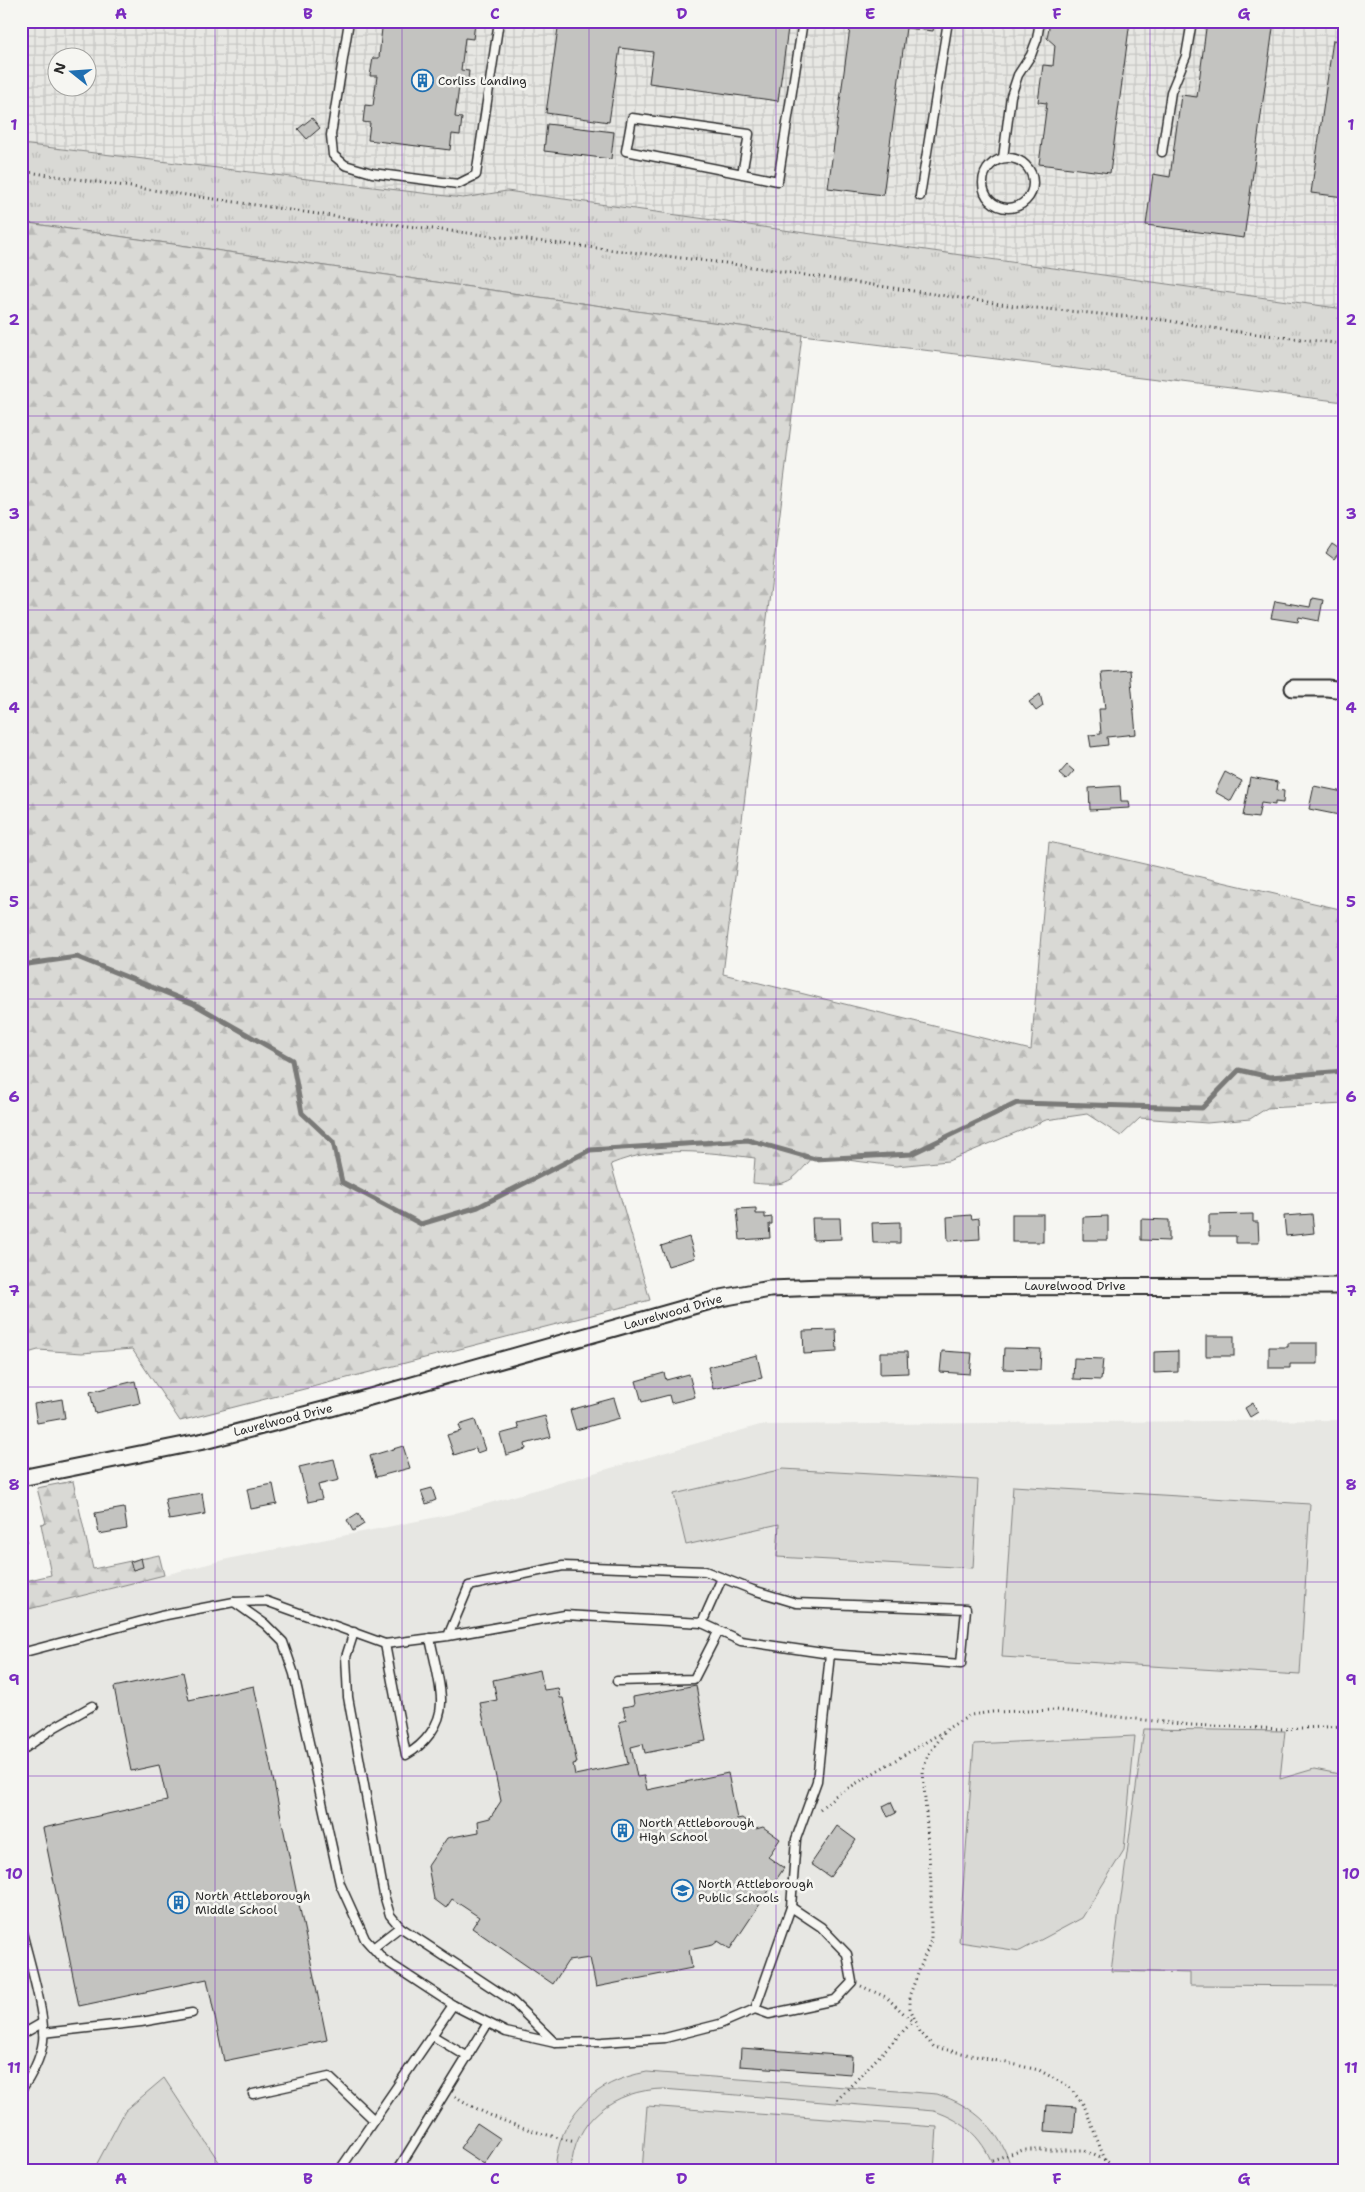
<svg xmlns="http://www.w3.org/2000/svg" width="1365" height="2192" font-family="'Shantell Sans',sans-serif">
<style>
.built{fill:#e7e7e3}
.industrial{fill:url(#industrial-grid);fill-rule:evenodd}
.grass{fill:url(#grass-tufts);stroke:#828280}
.forest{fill:url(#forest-firs);stroke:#828280}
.garden{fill:#d9d9d5;stroke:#828280}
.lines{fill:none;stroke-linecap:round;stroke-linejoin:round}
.stream{stroke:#7a7a78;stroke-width:5}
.building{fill:#c3c3c0;stroke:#2b2b2b}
.lane-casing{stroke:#2b2b2b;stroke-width:11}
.street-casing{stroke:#2b2b2b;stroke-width:19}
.path{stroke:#2b2b2b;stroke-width:3;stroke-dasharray:1 4;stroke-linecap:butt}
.lane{stroke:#f6f6f2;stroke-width:8}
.street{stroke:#f6f6f2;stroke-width:15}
.grid{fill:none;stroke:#7b2cbf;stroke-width:1;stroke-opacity:0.55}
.labels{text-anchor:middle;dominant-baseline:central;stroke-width:5;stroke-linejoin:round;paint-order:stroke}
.poi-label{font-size:12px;fill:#2b2b2b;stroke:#f6f6f2;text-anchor:start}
.street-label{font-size:12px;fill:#2b2b2b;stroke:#f6f6f2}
.neatline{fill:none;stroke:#7b2cbf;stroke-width:2}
.grid-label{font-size:16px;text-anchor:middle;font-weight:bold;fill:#7b2cbf}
</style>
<defs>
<pattern id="industrial-grid" width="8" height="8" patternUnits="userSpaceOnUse" patternTransform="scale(1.25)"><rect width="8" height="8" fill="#e7e7e3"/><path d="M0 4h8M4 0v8" fill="none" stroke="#c6c6c3"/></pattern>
<pattern id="grass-tufts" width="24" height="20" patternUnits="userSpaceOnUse" patternTransform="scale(1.25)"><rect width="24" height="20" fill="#d9d9d5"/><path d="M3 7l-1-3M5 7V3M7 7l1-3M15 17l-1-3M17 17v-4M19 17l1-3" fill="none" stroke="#babab7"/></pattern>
<pattern id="forest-firs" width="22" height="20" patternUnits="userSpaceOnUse" patternTransform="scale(1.25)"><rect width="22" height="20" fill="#d9d9d5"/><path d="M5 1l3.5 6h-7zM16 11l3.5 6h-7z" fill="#babab7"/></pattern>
</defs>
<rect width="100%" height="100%" fill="#f6f6f2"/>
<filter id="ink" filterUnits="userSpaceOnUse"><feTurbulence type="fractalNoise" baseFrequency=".02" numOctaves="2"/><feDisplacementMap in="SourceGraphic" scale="10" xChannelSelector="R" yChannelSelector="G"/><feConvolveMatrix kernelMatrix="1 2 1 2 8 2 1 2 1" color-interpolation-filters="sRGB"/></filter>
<g filter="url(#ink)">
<path class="built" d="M1344,1420V2171H21V1611L232,1558L452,1514L760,1425Z"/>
<path class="industrial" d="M21,21H1344V309L507,191L502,217L21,153ZM58,58H88V88H58Z"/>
<path class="grass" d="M21,144L463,198L507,191L1344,309V402L802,335L21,222Z"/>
<g class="forest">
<path d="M21,222L802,335L723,974L1031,1050L1049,842L1344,910V1104L1267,1108L1250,1119L1207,1123L1140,1118L1121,1136L1087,1114L1046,1120L948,1161L896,1166L814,1156C791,1182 789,1187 753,1183L755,1158C707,1152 656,1145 611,1164L650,1300L180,1421L132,1349L82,1353L38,1350L21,1355Z"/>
<path d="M73,1481L93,1569L159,1555L164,1575L21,1611V1582L51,1575L41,1524L46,1523L37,1488Z"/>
</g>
<g class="garden">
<path d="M783,1469L978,1480L973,1568L777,1557L779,1524L686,1545L674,1494Z"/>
<path d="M1013,1486L1310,1504L1300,1675L1002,1657Z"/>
<path d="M1144,1729L1285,1731L1280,1779L1314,1769L1344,1775V1986L1190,1985V1973L1111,1971Z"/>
<path d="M1135,1736L1124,1850L1082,1918L1020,1951L959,1942L974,1744Z"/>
<path d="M647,2072L937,2094C975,2106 1002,2131 1012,2171H995C985,2140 965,2121 934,2111L663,2089C615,2090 573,2119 571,2171H555C558,2116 594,2081 647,2072Z"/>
<path d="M164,2078L225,2171H93L125,2111Z"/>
<path d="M647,2106L937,2127L934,2171H642Z"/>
</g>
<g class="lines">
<path class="stream" d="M21,965L77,957L194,1004L292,1060L302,1113L333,1142L342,1182L421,1224L478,1207L590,1150L748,1140L815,1159L911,1154L1017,1103L1202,1108L1239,1070L1270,1077L1344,1071"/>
</g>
<g class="building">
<path d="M378,21L475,23L473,39L465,38L461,70L469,71L467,88L459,87L455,117L462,118L460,135L452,134L450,150L368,140L370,123L363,122L365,105L373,106L377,76H370L373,58H379L382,28H377Z"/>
<path d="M559,21H789L778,101L649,83L653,52L620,48L609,122L546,113Z"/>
<path d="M851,21H935L933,31L906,28L883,195L828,188Z"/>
<path d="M1130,21L1110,173L1039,164L1047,103L1038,102L1043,65L1053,66L1055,45L1047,38L1050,22Z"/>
<path d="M1207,21H1274L1244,238L1146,225L1153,174L1170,177L1181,95L1197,97Z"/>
<path d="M1333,40L1344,41V197L1311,193Z"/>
<path d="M312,118L320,128L307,139L298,129Z"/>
<path d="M547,124L614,132L611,159L544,151Z"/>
<path d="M1332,544L1341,550L1334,559L1326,553Z"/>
<path d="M1312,598L1323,600L1319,621L1299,617L1298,622L1271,618L1275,601L1310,607Z"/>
<path d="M1130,670L1136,734L1107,737L1108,745L1091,747L1089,735L1101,734L1099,709H1105L1101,672Z"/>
<path d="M1040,694L1043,706L1036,711L1029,702Z"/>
<path d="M1067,765L1074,771L1066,780L1059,774Z"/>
<path d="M1225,772L1242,781L1231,801L1215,792Z"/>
<path d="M1250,777L1278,782L1277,790L1284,791L1283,803L1275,802V805L1261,803L1258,818L1243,816Z"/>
<path d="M1120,786L1121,801H1129L1130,808L1090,810L1089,788Z"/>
<path d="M1314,786L1343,792L1339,815L1309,809Z"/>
<path d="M756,1208V1214H765V1218L772,1217V1224H769L770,1238L740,1240L737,1209Z"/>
<rect x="1012" y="1214" width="31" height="28"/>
<path d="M1253,1214V1222H1258L1259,1243H1236V1236H1209V1215Z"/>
<path d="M1312,1214L1314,1233L1286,1236L1284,1216Z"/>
<path d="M971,1215L972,1219L979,1218L980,1239L948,1241L947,1217Z"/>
<path d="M1108,1216V1240H1083V1217Z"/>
<path d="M812,1218H840L841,1239L813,1240Z"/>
<path d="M1141,1219L1169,1220V1241L1141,1240Z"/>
<path d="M900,1222V1243H873L872,1223Z"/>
<path d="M689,1237L695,1258L668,1266L661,1246Z"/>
<path d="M836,1330L837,1352L804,1354L803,1331Z"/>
<rect x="1206" y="1336" width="28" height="20"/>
<path d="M1288,1343H1318V1364H1290V1368H1269V1347H1288Z"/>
<path d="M1004,1348L1041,1349L1040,1370L1003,1369Z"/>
<path d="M942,1351L972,1353L970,1374L940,1372Z"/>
<path d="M1178,1351V1372L1154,1373V1352Z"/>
<path d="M880,1352H907L908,1373L880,1374Z"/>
<path d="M757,1355L762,1378L713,1389L708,1367Z"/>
<path d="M1074,1358L1103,1359L1101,1380L1073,1379Z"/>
<path d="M664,1373L666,1380L689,1374L695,1397L671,1403L669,1395L642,1402L636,1381Z"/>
<path d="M135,1381L140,1403L95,1413L90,1392Z"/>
<path d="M614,1398L620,1418L576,1430L570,1410Z"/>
<path d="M62,1399L65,1418L37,1423L34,1404Z"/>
<path d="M1253,1403L1258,1412L1250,1417L1245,1408Z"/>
<path d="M545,1416L551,1437L525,1444L526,1449L506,1455L500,1434L519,1429L517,1423Z"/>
<path d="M475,1420L485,1450L477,1453L476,1448L454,1455L447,1435L461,1431L459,1425Z"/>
<path d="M403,1446L410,1468L376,1477L370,1456Z"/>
<path d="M334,1459L339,1480L318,1485L322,1499L308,1502L299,1467Z"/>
<path d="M273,1484L277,1504L251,1509L247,1489Z"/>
<path d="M432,1488L436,1500L426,1504L421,1491Z"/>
<path d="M202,1493L205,1514L169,1520L165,1499Z"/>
<path d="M124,1508L127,1529L99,1534L95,1513Z"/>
<path d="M358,1513L364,1524L353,1531L347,1520Z"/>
<path d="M21,1519L27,1541L21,1543Z"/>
<path d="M141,1558L143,1567L133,1570L130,1562Z"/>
<path d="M540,1670L544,1690L558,1688L560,1698H563L577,1763L573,1764L575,1775L628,1764L619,1722L626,1720L623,1707L634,1705L633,1697L696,1685L706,1741L645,1753L643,1744L631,1747L637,1777L644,1776L647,1790L728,1773L737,1819L742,1818L756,1829L763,1827L780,1839L768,1857L784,1868L730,1949L718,1941L713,1945L689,1950L692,1968L596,1987L590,1958L568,1961L553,1984L472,1928L479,1917L452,1899L446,1908L434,1899L428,1866L447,1838L479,1832L478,1821L490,1818L501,1801L480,1703L497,1700L493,1680Z"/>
<path d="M183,1672L189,1700L254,1686L327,2040L224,2061L207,1979L79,2006L43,1828L167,1801L159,1765L131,1771L114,1687Z"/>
<path d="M891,1802L896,1813L888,1817L883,1806Z"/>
<path d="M837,1826L856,1840L830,1877L811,1864Z"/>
<path d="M741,2048L852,2056L851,2074L740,2066Z"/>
<path d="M1047,2105L1076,2107L1074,2133L1045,2131Z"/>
<path d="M477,2123L501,2139L484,2164L460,2148Z"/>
</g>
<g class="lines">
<defs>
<g id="lane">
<path d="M349,21L331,135L333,155L345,165L372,173L458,184L476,175L499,21"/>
<path d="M1162,152L1171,92L1186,56L1192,21"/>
<circle cx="1008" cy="183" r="25"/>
<path d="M1003,158L1011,96L1018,75L1031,55L1037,39L1040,21"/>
<path d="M742,174L749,134L632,118L626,151L778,181L803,21"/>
<path d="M920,196L948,21"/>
<path d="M234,1602L265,1624L283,1642L294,1674L340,1884L365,1939L383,1959L453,2005L506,2032L555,2043L602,2042L665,2038L720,2024L755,2009L769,2014L835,2000L852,1982L847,1954L821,1927L791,1907L755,2009"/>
<path d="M702,1623L722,1578"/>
<path d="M354,1632L346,1657L348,1697L384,1895L390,1915L400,1927L512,2001L555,2043"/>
<path d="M385,1644L406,1755C424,1745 441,1725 441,1703C442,1686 433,1655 430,1638"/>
<path d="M21,1653L161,1616L234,1602L266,1601L385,1644L448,1636L565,1615L702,1623L741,1641L830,1654L961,1664L966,1609L796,1603L753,1590L705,1571L563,1566L469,1586L448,1636"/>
<path d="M617,1681L694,1679L718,1632"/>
<path d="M21,1751L55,1727L92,1706"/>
<path d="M791,1907L796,1839L817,1781L830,1654"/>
<path d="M21,1928C28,1957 46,2014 43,2041C41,2058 31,2077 21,2090"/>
<path d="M373,1948L400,1927"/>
<path d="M43,2033L141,2022L192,2013"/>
<path d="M21,2035L42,2023"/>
<path d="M433,2036L468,2057"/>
<path d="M253,2094L329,2077L374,2120"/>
<path d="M339,2171L453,2005"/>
<path d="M397,2171L488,2023"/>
</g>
<g id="street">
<path d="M1293,688H1327L1344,690"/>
<path d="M21,1478L204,1441L331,1408L721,1298L770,1289L823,1287L1344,1286"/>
</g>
</defs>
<use href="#lane" class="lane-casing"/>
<use href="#street" class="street-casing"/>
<g class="path">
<path d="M21,171L373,222L725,263L1014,306L1164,320L1231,331L1344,344"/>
<path d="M820,1809L835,1796L946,1730"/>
<path d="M861,1986L886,1997L913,2022"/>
<path d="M455,2096C491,2120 534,2132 575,2142"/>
<path d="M837,2100L913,2021"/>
<path d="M992,2160L1023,2150H1083L1105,2160L1119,2171"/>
<path d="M1105,2160L1084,2105L1069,2087L1039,2070L934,2047L920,2032L910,2008V1994L931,1940V1883L923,1771L928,1755L948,1728L971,1715L992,1712L1056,1710L1190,1725L1283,1729L1344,1726"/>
</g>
<use href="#lane" class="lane"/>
<use href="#street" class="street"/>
</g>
</g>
<path class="grid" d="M215,21V2171M402,21V2171M589,21V2171M776,21V2171M963,21V2171M1150,21V2171M21,222H1344M21,416H1344M21,610H1344M21,805H1344M21,999H1344M21,1193H1344M21,1387H1344M21,1582H1344M21,1776H1344M21,1970H1344"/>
<defs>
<symbol id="building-ring" viewBox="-11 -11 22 22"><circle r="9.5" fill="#f6f6f2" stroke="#1f6fb2" stroke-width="1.5"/><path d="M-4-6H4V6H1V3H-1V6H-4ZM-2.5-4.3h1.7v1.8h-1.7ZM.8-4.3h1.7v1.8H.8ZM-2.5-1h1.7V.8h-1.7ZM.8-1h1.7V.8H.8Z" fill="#1f6fb2"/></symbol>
<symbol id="school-ring" viewBox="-11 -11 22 22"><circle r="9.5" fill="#f6f6f2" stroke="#1f6fb2" stroke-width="1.5"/><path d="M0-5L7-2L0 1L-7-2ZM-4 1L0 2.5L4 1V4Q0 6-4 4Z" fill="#1f6fb2"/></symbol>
</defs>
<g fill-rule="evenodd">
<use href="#building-ring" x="410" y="68" width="25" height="25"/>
<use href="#building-ring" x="610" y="1818" width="25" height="25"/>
<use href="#school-ring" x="670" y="1878" width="25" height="25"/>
<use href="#building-ring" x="166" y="1890" width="25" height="25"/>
</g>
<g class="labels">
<g class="poi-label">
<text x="438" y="81">Corliss Landing</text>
<text x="639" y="1823">North Attleborough<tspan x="639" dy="14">High School</tspan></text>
<text x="698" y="1884">North Attleborough<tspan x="698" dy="14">Public Schools</tspan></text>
<text x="195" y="1896">North Attleborough<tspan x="195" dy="14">Middle School</tspan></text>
</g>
<g class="street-label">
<text x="1075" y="1286">Laurelwood Drive</text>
<text transform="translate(673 1312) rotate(-16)">Laurelwood Drive</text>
<text transform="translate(283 1420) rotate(-14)">Laurelwood Drive</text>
</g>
</g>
<rect width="1365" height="2192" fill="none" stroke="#f6f6f2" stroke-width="55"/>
<g transform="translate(72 72) rotate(287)"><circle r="24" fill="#f6f6f2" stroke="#a5a5a2"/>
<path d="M0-4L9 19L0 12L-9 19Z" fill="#1f6fb2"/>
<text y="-8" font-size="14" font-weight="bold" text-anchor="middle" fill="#2b2b2b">N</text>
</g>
<rect x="28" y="28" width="1310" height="2136" class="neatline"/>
<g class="grid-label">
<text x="121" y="19">A</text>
<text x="308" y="19">B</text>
<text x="495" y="19">C</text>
<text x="682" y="19">D</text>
<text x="870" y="19">E</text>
<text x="1057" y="19">F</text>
<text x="1244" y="19">G</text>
<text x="14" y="130">1</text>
<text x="1351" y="130">1</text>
<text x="14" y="325">2</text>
<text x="1351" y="325">2</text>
<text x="14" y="519">3</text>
<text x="1351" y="519">3</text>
<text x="14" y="713">4</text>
<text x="1351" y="713">4</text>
<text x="14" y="907">5</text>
<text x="1351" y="907">5</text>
<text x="14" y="1102">6</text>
<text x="1351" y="1102">6</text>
<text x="14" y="1296">7</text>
<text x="1351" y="1296">7</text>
<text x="14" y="1490">8</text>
<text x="1351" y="1490">8</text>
<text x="14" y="1685">9</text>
<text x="1351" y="1685">9</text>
<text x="14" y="1879">10</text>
<text x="1351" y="1879">10</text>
<text x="14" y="2073">11</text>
<text x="1351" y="2073">11</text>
<text x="121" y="2184">A</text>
<text x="308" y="2184">B</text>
<text x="495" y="2184">C</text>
<text x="682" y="2184">D</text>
<text x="870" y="2184">E</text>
<text x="1057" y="2184">F</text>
<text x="1244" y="2184">G</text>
</g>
</svg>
